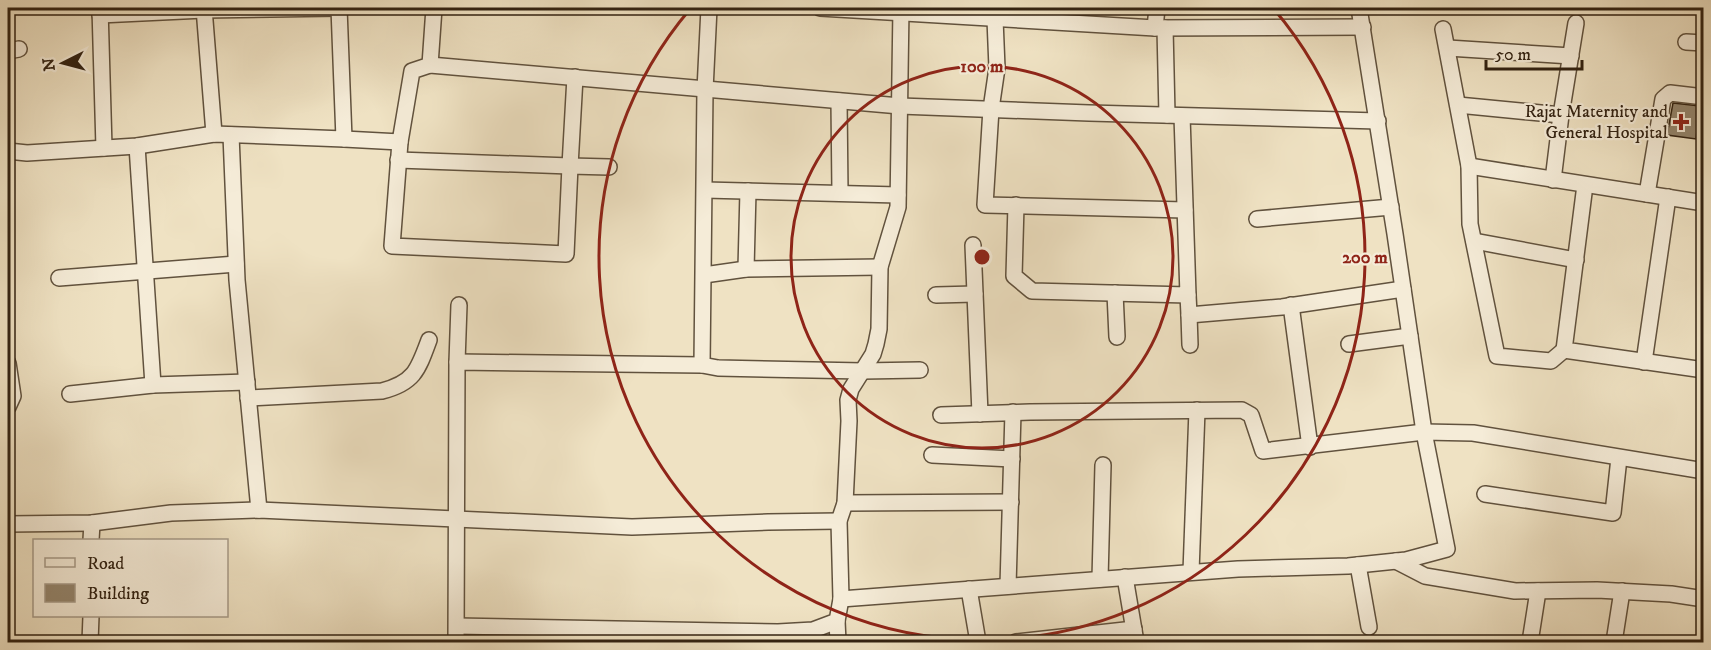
<svg xmlns="http://www.w3.org/2000/svg" width="1711" height="650" font-family="'IM FELL DW Pica',serif">
<style>
.building{fill:#94866e;stroke:#322212;stroke-width:1.5}
.lines{fill:none;stroke-linecap:round;stroke-linejoin:round}
.minor-casing{stroke:#61523e;stroke-width:18}
.minor{stroke:#f5ecd8;stroke-width:15}
.ring{fill:none;stroke:#8f2418;stroke-width:3}
.poi-dot{fill:#8f2418;stroke:#f5ecd8;stroke-width:2}
.labels{text-anchor:middle;dominant-baseline:central;stroke-width:4.5;stroke-linejoin:round;paint-order:stroke}
.poi-label{font-size:18px;fill:#322212;stroke:#f5ecd8;text-anchor:end}
.centre{fill:#8f2418;stroke:#f5ecd8;stroke-width:3}
.ring-label{font-size:18px;text-anchor:middle;font-weight:bold;fill:#8f2418;stroke:#f5ecd8;stroke-width:4.5;stroke-linejoin:round;paint-order:stroke}
</style>
<rect width="100%" height="100%" fill="#efe2c3"/>
<filter id="stains"><feTurbulence type="fractalNoise" baseFrequency=".00333" numOctaves="4"/><feColorMatrix values="0 0 0 0 .2 0 0 0 0 .09 0 0 0 0 .02 0 0 0 .5 -.17"/></filter>
<radialGradient id="worn" r=".72"><stop offset=".6" stop-color="#630" stop-opacity="0"/><stop offset="1" stop-color="#630" stop-opacity=".3"/></radialGradient>
<path class="building" d="M1673,103L1700,106L1696,139L1667,135Z"/>
<g class="lines">
<defs>
<g id="minor">
<path d="M100,8L104,148"/>
<path d="M204,8L214,134"/>
<path d="M709,8L705,90L702,365L718,368L863,371L920,370"/>
<path d="M820,8L1155,28L1363,27"/>
<path d="M901,8L898,207L880,267L879,329L876,344L873,354L851,389L848,400L849,421L845,503L839,521L841,599L1238,569L1348,566L1406,560L1447,549L1424,432L1395,234L1359,8"/>
<path d="M100,15L204,10L339,8"/>
<path d="M995,19L997,68L991,109L985,205L1185,210"/>
<path d="M1155,28L1157,8"/>
<path d="M1165,28L1167,115"/>
<path d="M1443,29L1469,166L1470,224L1497,356L1551,361L1564,350"/>
<path d="M1686,42L1704,43"/>
<path d="M1448,48L1571,56"/>
<path d="M8,51L19,49"/>
<path d="M430,65L900,106L1089,113L1378,121"/>
<path d="M839,101L840,193"/>
<path d="M1458,105L1561,115"/>
<path d="M231,135L237,280L259,510"/>
<path d="M344,139L400,142L412,71L430,65L434,8"/>
<path d="M400,142L392,246L566,254L570,166L609,167"/>
<path d="M137,146L153,385"/>
<path d="M8,151L27,153L137,146L214,134L344,139L339,8"/>
<path d="M398,160L570,166L575,77"/>
<path d="M1469,166L1704,203"/>
<path d="M1553,180L1561,115L1576,23"/>
<path d="M1585,185L1564,350L1704,370"/>
<path d="M705,190L898,195"/>
<path d="M1647,194L1663,99L1670,93L1704,97"/>
<path d="M1016,205L1014,276L1032,291L1188,295L1182,116"/>
<path d="M1257,219L1391,207"/>
<path d="M1474,241L1576,260"/>
<path d="M973,245L980,414"/>
<path d="M746,269L748,191"/>
<path d="M704,275L746,269L880,267"/>
<path d="M59,278L236,264"/>
<path d="M1115,293L1117,337"/>
<path d="M936,295L975,294"/>
<path d="M1188,295L1189,315L1282,307L1403,289"/>
<path d="M1291,305L1310,447"/>
<path d="M1189,315L1190,345"/>
<path d="M1349,344L1410,336"/>
<path d="M457,362L459,305"/>
<path d="M1644,362L1668,197"/>
<path d="M8,363L13,396L8,407"/>
<path d="M70,394L153,385L247,382"/>
<path d="M248,398L382,391C414,383 418,370 429,340"/>
<path d="M941,415L1030,412L1242,410L1251,415L1263,451L1424,432L1473,433L1704,471"/>
<path d="M932,455L1012,459"/>
<path d="M1485,494L1613,513L1619,458"/>
<path d="M845,503L1011,502"/>
<path d="M8,524L92,523L171,513L259,510L632,527L768,522L839,521"/>
<path d="M91,540L92,523"/>
<path d="M1396,561L1425,576L1515,591L1597,590L1671,594L1704,599"/>
<path d="M1358,565L1369,627"/>
<path d="M1191,572L1197,410"/>
<path d="M1125,577L1136,642"/>
<path d="M1100,579L1103,465"/>
<path d="M1008,586L1013,412"/>
<path d="M969,589L978,642"/>
<path d="M837,621L838,642"/>
<path d="M457,626L778,632L813,630L837,621L841,599"/>
<path d="M90,642L91,616"/>
<path d="M456,642L457,362L702,365"/>
<path d="M1016,642L1134,629"/>
<path d="M1530,642L1538,591"/>
<path d="M1614,642L1622,591"/>
</g>
</defs>
<use href="#minor" class="minor-casing"/>
<use href="#minor" class="minor"/>
</g>
<g class="ring">
<circle cx="982" cy="257" r="191"/>
<path d="M1273 8A383 383 0 1 1 691 8"/>
</g>
<path class="poi-dot" d="M1678 113h6v6h6v6h-6v6h-6v-6h-6v-6h6z"/>
<g class="labels">
<g class="poi-label">
<text x="1668" y="112">Rajat Maternity and<tspan x="1668" dy="21">General Hospital</tspan></text>
</g>
</g>
<circle cx="982" cy="257" r="9" class="centre"/>
<g class="ring-label">
<text x="982" y="72">100 m</text>
<text x="1365" y="263">200 m</text>
</g>
<rect width="1711" height="650" fill="none" stroke="#efe2c3" stroke-width="30"/>
<rect x="9" y="9" width="1693" height="632" fill="none" stroke="#322212" stroke-width="3"/>
<rect x="15" y="15" width="1681" height="620" fill="none" stroke="#322212" stroke-width="1.5"/>
<rect x="33" y="539" width="195" height="78" fill="#f5ecd8" stroke="#a79b89" stroke-width="1.5"/>
<rect x="45" y="558" width="30" height="9" fill="#f5ecd8" stroke="#a79b89" stroke-width="1.5"/>
<text x="87" y="569" font-size="18" fill="#322212">Road</text>
<rect x="45" y="584" width="30" height="18" fill="#94866e" stroke="#a79b89" stroke-width="1.5"/>
<text x="87" y="599" font-size="18" fill="#322212">Building</text>
<g transform="translate(63 63) rotate(264)" stroke="#f5ecd8" stroke-width="4.5" paint-order="stroke">
<path d="M0-4.5L10 22L0 15L-10 22Z" fill="#322212"/>
<text y="-9" font-size="16" font-weight="bold" text-anchor="middle" fill="#322212">N</text>
</g>
<path d="M1486 60v9h96v-9" fill="none" stroke="#322212" stroke-width="3"/>
<text x="1495" y="60" font-size="18" fill="#322212" stroke="#f5ecd8" stroke-width="4.5" paint-order="stroke">50 m</text>
<rect width="100%" height="100%" filter="url(#stains)"/>
<rect width="100%" height="100%" fill="url(#worn)"/>
</svg>
